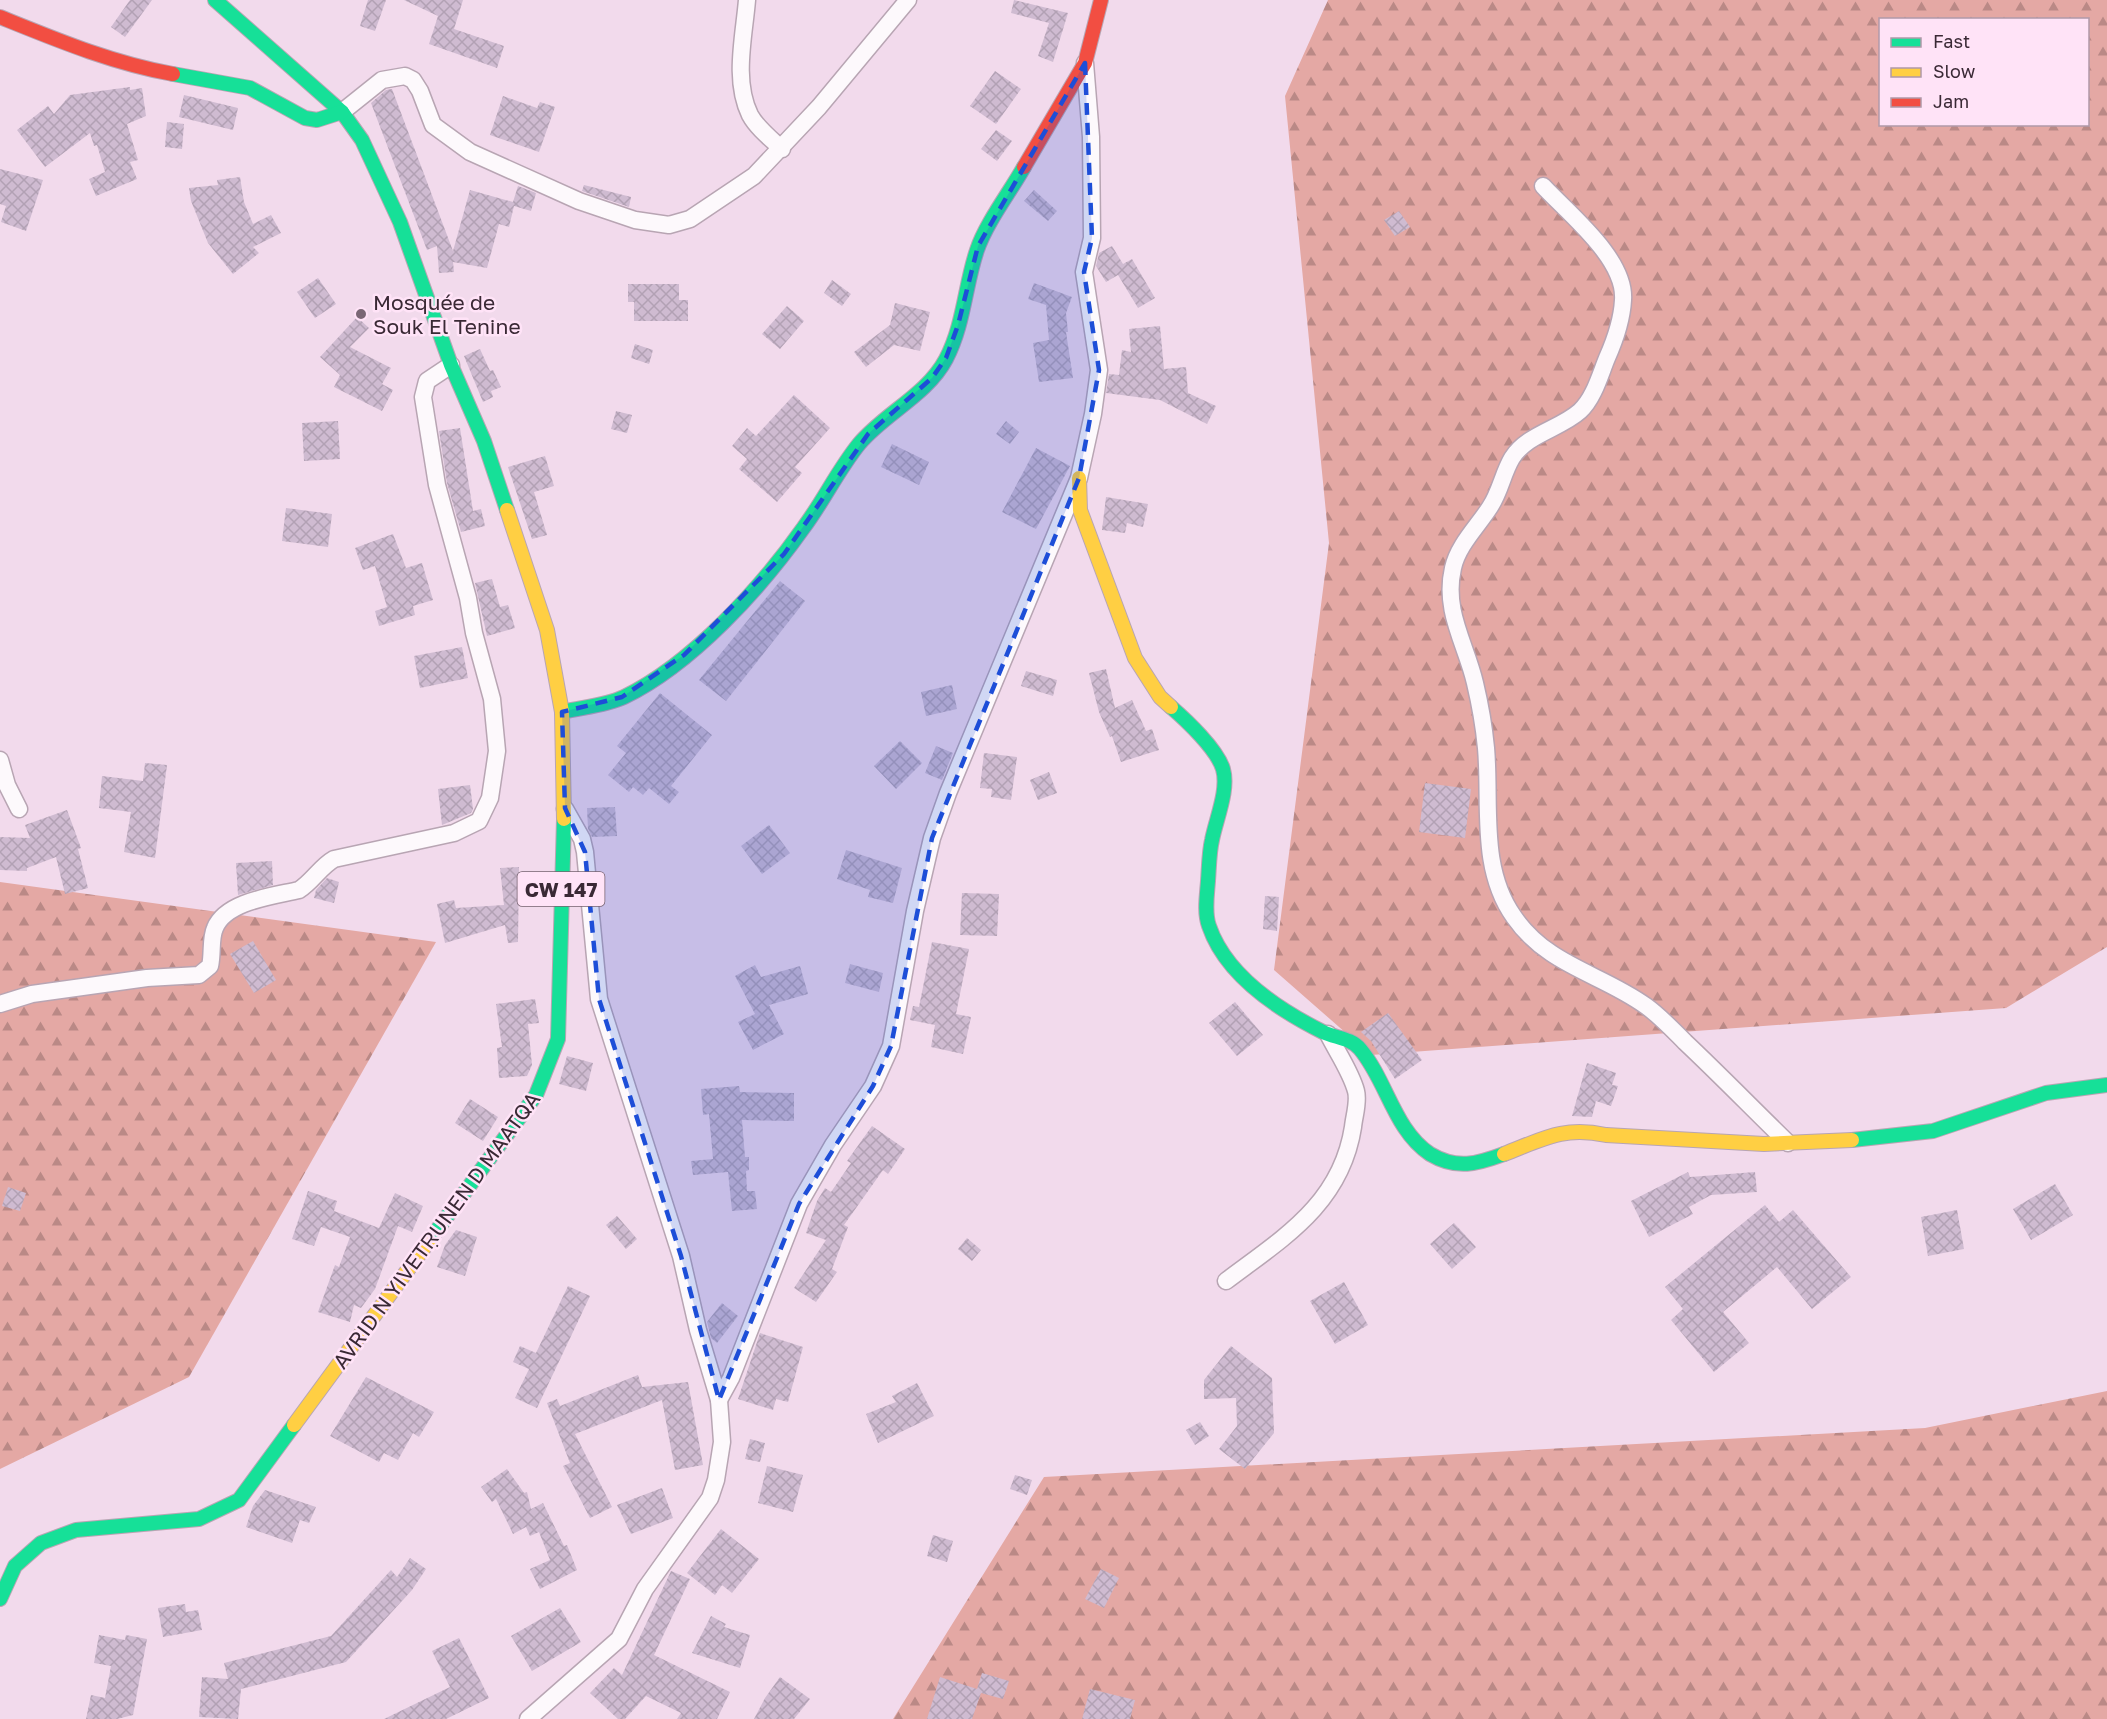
<svg xmlns="http://www.w3.org/2000/svg" width="2107" height="1719" font-family="'Golos Text',sans-serif">
<style>
.forest{fill:url(#forest-firs);fill-rule:evenodd}
.building{fill:url(#building-cross-hatch)}
.lines{fill:none;stroke-linecap:round;stroke-linejoin:round}
.street-casing{stroke:#b8a5b3;stroke-width:19}
.fast-casing{stroke:#b8a5b3;stroke-width:16}
.slow-casing{stroke:#b8a5b3;stroke-width:16}
.jam-casing{stroke:#b8a5b3;stroke-width:16}
.street{stroke:#fdf9fc;stroke-width:16}
.fast{stroke:#16e098;stroke-width:14}
.slow{stroke:#ffcf43;stroke-width:14}
.jam{stroke:#f24e42;stroke-width:14}
.marked{fill:#1d4ed8;fill-opacity:0.2;stroke:#1d4ed8;stroke-width:4.5;stroke-dasharray:12 8;stroke-linejoin:round}
.poi-dot{fill:#7a6775;stroke:#ffe3f7;stroke-width:2}
.labels{text-anchor:middle;dominant-baseline:central;stroke-width:5;stroke-linejoin:round;paint-order:stroke}
.shield{fill:#ffe3f7;stroke:#75616f;stroke-width:1.5}
.shield-label{font-size:20px;font-weight:bold;fill:#3a2935}
.poi-label{font-size:21px;fill:#3a2935;stroke:#ffe3f7;text-anchor:start}
.street-label{font-size:21px;fill:#3a2935;stroke:#ffe3f7}
</style>
<defs>
<pattern id="forest-firs" width="22" height="20" patternUnits="userSpaceOnUse" patternTransform="scale(1.5)"><rect width="22" height="20" fill="#e4a8a4"/><path d="M5 1l3.5 6h-7zM16 11l3.5 6h-7z" fill="#ba8986"/></pattern>
<pattern id="building-cross-hatch" width="8" height="8" patternUnits="userSpaceOnUse" patternTransform="scale(1.5)"><rect width="8" height="8" fill="#cfbbd1"/><path d="M0 0l8 8M0 8l8-8" fill="none" stroke="#b2a1b4"/></pattern>
</defs>
<rect width="100%" height="100%" fill="#f2daec"/>
<g class="forest">
<path d="M1328,0H2107V947L2006,1008L1371,1055L1274,970L1329,543L1285,96ZM1880,20H2088V124H1880Z"/>
<path d="M0,882L436,942L189,1377L0,1469Z"/>
<path d="M2107,1391V1719H893L1044,1477L1925,1428Z"/>
</g>
<g class="building">
<path d="M130,0H152L125,37L111,27Z"/>
<path d="M368,0H386L375,31L360,26Z"/>
<path d="M404,0H463L454,29L504,46L497,68L429,44L438,16Z"/>
<path d="M1014,0L1068,13L1053,62L1038,56L1049,23L1011,13Z"/>
<path d="M995,71L1021,89L996,124L970,106Z"/>
<path d="M130,87V90L142,88L146,116L127,124L138,160L130,162L137,179L96,196L89,179L105,172L97,145L94,146L90,133L45,167L17,130L48,106L54,114L70,95Z"/>
<path d="M392,89L453,251L470,190L513,202L518,186L536,193L531,211L514,206L509,227L499,224L487,268L453,262L454,272L439,273L437,246L427,250L371,103L386,90Z"/>
<path d="M184,95L238,108L233,130L179,117Z"/>
<path d="M503,96L537,108L540,102L555,107L539,152L490,135Z"/>
<path d="M167,122L184,124L182,149L165,147Z"/>
<path d="M996,130L1012,141L997,161L981,149Z"/>
<path d="M0,169L43,180L26,231L1,222L6,206L0,204Z"/>
<path d="M240,177L244,202L253,224L271,215L281,233L253,247L259,253L233,274L208,243L191,201L189,188L218,185L217,180Z"/>
<path d="M584,185L631,197L629,207L582,191Z"/>
<path d="M1034,190L1057,211L1048,221L1024,201Z"/>
<path d="M1399,211L1410,227L1395,236L1384,220Z"/>
<path d="M1112,246L1123,264L1132,259L1155,298L1138,308L1118,275L1106,282L1096,266L1099,253Z"/>
<path d="M318,278L336,304L315,318L297,292Z"/>
<path d="M832,280L851,294L842,306L824,293Z"/>
<path d="M1034,283L1072,297L1066,313L1068,332H1066L1073,378L1039,382L1033,343L1049,340L1046,305L1028,299Z"/>
<path d="M628,284H679V300H688V321H634V302H628Z"/>
<path d="M895,303L930,312L920,351L894,345L866,367L854,352L890,325Z"/>
<path d="M787,306L804,321L780,349L762,334Z"/>
<path d="M357,317L369,328L350,347L391,368L382,384L393,390L382,411L334,387L340,375L320,357Z"/>
<path d="M1160,326L1164,369L1186,367L1188,393L1216,406L1207,424L1160,400L1106,393L1109,374L1119,375L1122,350L1131,352L1129,329Z"/>
<path d="M635,344L653,350L649,364L631,358Z"/>
<path d="M480,349L490,371L493,370L501,387L491,391L493,397L483,402L464,356Z"/>
<path d="M794,395L830,428L795,467L802,473L777,502L739,469L747,459L732,446L747,428L756,436Z"/>
<path d="M616,411L632,415L627,433L611,429Z"/>
<path d="M338,421L340,459L304,461L302,423Z"/>
<path d="M1006,421L1019,432L1010,444L996,434Z"/>
<path d="M460,428L473,511L481,509L485,526L461,532L447,483L439,431Z"/>
<path d="M892,444L929,462L919,485L881,467Z"/>
<path d="M1036,448L1070,466L1036,529L1002,512Z"/>
<path d="M545,456L554,486L534,492L547,535L532,539L508,467Z"/>
<path d="M1106,497L1148,504L1143,527L1127,523L1125,533L1102,530Z"/>
<path d="M286,508L332,514L328,547L282,541Z"/>
<path d="M393,534L406,568L422,563L433,600L413,606L415,615L379,626L375,611L387,607L375,566L363,570L355,548Z"/>
<path d="M492,579L500,607L508,605L515,628L487,636L475,583Z"/>
<path d="M780,581L805,601L726,701L699,680Z"/>
<path d="M462,647L468,678L420,688L414,656Z"/>
<path d="M1106,669L1115,708L1132,700L1146,731L1152,729L1159,750L1121,762L1112,736L1110,737L1099,712L1089,673Z"/>
<path d="M1026,671L1057,680L1053,696L1021,686Z"/>
<path d="M952,685L957,709L926,716L921,692Z"/>
<path d="M660,693L712,735L671,786L679,792L669,804L649,788L643,795L633,787L629,792L608,775L626,753L617,746Z"/>
<path d="M900,741L922,763L896,789L874,766Z"/>
<path d="M936,746L953,753L942,780L925,773Z"/>
<path d="M984,753L1017,757L1011,800L991,797L992,789L980,788Z"/>
<path d="M145,763L167,765L155,858L124,852L131,812L99,808L102,776L143,781Z"/>
<path d="M1049,772L1057,793L1038,800L1030,780Z"/>
<path d="M1425,783L1471,789L1465,838L1419,832Z"/>
<path d="M470,785L473,809L471,813L442,825L438,789Z"/>
<path d="M615,807L617,836L592,837L588,829L587,808Z"/>
<path d="M67,810L81,848L78,849L88,888L65,894L56,857L27,868V871L0,870V837L30,838L25,825Z"/>
<path d="M769,825L790,853L762,874L741,846Z"/>
<path d="M846,850L902,868L893,903L868,897L870,890L837,879Z"/>
<path d="M272,861L273,885L238,895L236,863Z"/>
<path d="M519,867L518,942L508,943L505,925L445,943L437,904L454,900L456,908L504,905L500,868Z"/>
<path d="M327,878L339,882L334,903L314,898L316,890Z"/>
<path d="M962,893L999,894L997,936L960,935Z"/>
<path d="M1265,896L1279,897L1277,931L1263,929Z"/>
<path d="M253,941L276,980L254,993L230,954Z"/>
<path d="M932,942L969,949L956,1014L971,1017L963,1054L931,1047L935,1025L910,1020L913,1006L919,1007Z"/>
<path d="M850,964L883,973L879,992L845,983Z"/>
<path d="M755,965L761,977L800,966L808,994L769,1005L784,1034L753,1050L738,1022L755,1014L735,976Z"/>
<path d="M535,999L539,1023L528,1024L532,1065L527,1076L499,1078L497,1048L502,1047L496,1004Z"/>
<path d="M1235,1002L1263,1035L1237,1056L1209,1023Z"/>
<path d="M1388,1013L1422,1060L1395,1079L1371,1041L1361,1032Z"/>
<path d="M567,1056L593,1063L586,1091L559,1084Z"/>
<path d="M1587,1063L1616,1073L1612,1085L1618,1086L1611,1106L1596,1101L1592,1117L1572,1116Z"/>
<path d="M739,1086L740,1092L794,1093V1121L742,1120L745,1157H749V1170L746,1171L747,1191H755L757,1209L732,1211L728,1172L693,1175L691,1161L713,1159L709,1114L703,1115L701,1089Z"/>
<path d="M470,1099L498,1117L483,1141L455,1123Z"/>
<path d="M872,1126L905,1149L888,1174L883,1170L844,1225L848,1227L832,1269L837,1272L816,1302L794,1288L826,1240L806,1233L817,1201L825,1188L831,1192L851,1163L847,1161Z"/>
<path d="M1688,1172L1690,1177L1755,1172L1757,1192L1711,1195L1689,1207L1693,1214L1649,1237L1631,1201Z"/>
<path d="M2055,1184L2073,1215L2031,1240L2013,1209Z"/>
<path d="M8,1187L26,1193L20,1211L2,1206Z"/>
<path d="M308,1191L337,1201L334,1211L379,1228L395,1193L423,1206L412,1232L398,1226L375,1289L361,1308L354,1305L350,1322L318,1312L335,1265L339,1267L350,1237L321,1227L314,1246L292,1239Z"/>
<path d="M1765,1205L1779,1222L1793,1210L1851,1277L1812,1309L1777,1267L1723,1312L1749,1343L1714,1372L1671,1320L1683,1309L1665,1287Z"/>
<path d="M1957,1210L1964,1249L1928,1256L1921,1217Z"/>
<path d="M617,1216L637,1239L626,1249L606,1225Z"/>
<path d="M1454,1223L1476,1247L1452,1269L1430,1244Z"/>
<path d="M456,1230L477,1237L465,1276L437,1267L445,1245Z"/>
<path d="M967,1238L981,1250L972,1261L958,1249Z"/>
<path d="M1344,1282L1368,1325L1335,1344L1310,1301Z"/>
<path d="M568,1286L590,1296L537,1408L515,1398L529,1369L513,1362L520,1346L536,1353Z"/>
<path d="M722,1303L738,1316L717,1343L711,1338L707,1322Z"/>
<path d="M760,1333L803,1347L788,1402L776,1399L773,1410L738,1399Z"/>
<path d="M1231,1346L1272,1378L1274,1433L1245,1469L1219,1449L1237,1426L1236,1398L1204,1399V1380Z"/>
<path d="M638,1375L642,1387L688,1382L703,1465L675,1470L662,1400L575,1434L612,1507L590,1518L563,1466L570,1463L547,1403L557,1399L560,1406Z"/>
<path d="M366,1377L434,1412L419,1437L413,1433L398,1460L384,1453L379,1462L330,1436Z"/>
<path d="M917,1383L934,1416L878,1443L866,1414L896,1402L892,1396Z"/>
<path d="M1200,1422L1209,1436L1195,1445L1186,1430Z"/>
<path d="M750,1439L765,1443L760,1462L745,1459Z"/>
<path d="M767,1466L803,1475L793,1512L758,1503Z"/>
<path d="M507,1469L524,1493L527,1492L531,1509L543,1503L564,1546L567,1545L577,1570L540,1589L530,1569L550,1560L539,1532L530,1536L526,1527L513,1534L496,1499L492,1502L481,1487Z"/>
<path d="M1015,1475L1032,1480L1027,1495L1010,1489Z"/>
<path d="M662,1488L673,1518L631,1534L617,1505Z"/>
<path d="M265,1490L316,1507L309,1523L300,1520L292,1543L246,1527L253,1506Z"/>
<path d="M721,1529L759,1559L732,1593L722,1585L715,1595L687,1573Z"/>
<path d="M933,1535L953,1541L947,1562L927,1556Z"/>
<path d="M410,1558L426,1569L412,1590L346,1662L241,1689L238,1719L199,1717L202,1677L228,1679L224,1663L331,1636L391,1570L397,1577Z"/>
<path d="M1101,1569L1119,1578L1104,1608L1085,1599Z"/>
<path d="M671,1571L690,1579L654,1655L730,1692L717,1719H677L681,1713L646,1696L625,1719H618L590,1693L614,1668L622,1675Z"/>
<path d="M185,1604L186,1612L198,1610L202,1630L163,1637L158,1608Z"/>
<path d="M560,1608L581,1642L532,1671L511,1636Z"/>
<path d="M711,1616L726,1624L724,1627L750,1635L740,1668L692,1653Z"/>
<path d="M99,1635L125,1640L126,1635L147,1639L133,1715L117,1719H86L91,1695L105,1698L111,1666L94,1663Z"/>
<path d="M459,1638L489,1698L446,1719H384L450,1687L432,1651Z"/>
<path d="M982,1673L1009,1681L1003,1699L981,1693L972,1719H927L940,1677L977,1689Z"/>
<path d="M780,1677L810,1699L794,1719H754L765,1698Z"/>
<path d="M1090,1689L1135,1700L1130,1719H1082Z"/>
</g>
<g class="lines">
<defs>
<g id="street">
<path d="M747,0C744,37 733,80 750,115C757,128 771,139 782,149"/>
<path d="M342,112L382,80L405,76L413,80L420,91L433,125L470,152L579,201L635,220L669,225L690,219L754,176L819,107L908,0"/>
<path d="M1543,186C1569,214 1626,259 1623,300C1622,319 1615,340 1607,358C1600,375 1594,398 1580,411C1560,429 1527,434 1512,458C1503,473 1500,492 1490,507C1478,526 1458,545 1453,568C1443,611 1466,644 1475,683C1480,704 1484,727 1486,748C1491,804 1479,868 1514,917C1548,966 1600,973 1646,1006C1660,1016 1673,1030 1685,1042C1720,1075 1753,1109 1788,1143"/>
<path d="M0,760L7,785L19,809"/>
<path d="M0,1004L32,994L147,978L199,975L210,966C213,954 210,939 215,928C226,901 274,896 299,890C313,881 320,867 334,859L454,833L479,821L490,798L497,751L492,699L474,633L468,598L437,485L423,397L427,381L451,365"/>
<path d="M1226,1281C1283,1238 1341,1204 1353,1127C1354,1116 1359,1102 1356,1091C1351,1072 1337,1052 1328,1034"/>
<path d="M719,1400L731,1378L799,1204L833,1145L873,1086L891,1046L915,911L932,838L948,793L1079,478L1093,414L1099,370L1084,272L1092,238L1091,137L1085,63"/>
<path d="M528,1719L619,1639L645,1589L710,1498L716,1480L722,1442L719,1400L698,1330L681,1256L599,999L585,852L582,839L565,809"/>
</g>
<g id="fast">
<path d="M215,0L342,112L362,140L400,222L451,365L484,441L507,510"/>
<path d="M173,74L250,88L305,118L317,120L342,112"/>
<path d="M1171,707C1186,720 1217,749 1223,769C1229,790 1216,819 1212,840C1209,853 1209,868 1208,881C1207,895 1204,913 1209,926C1226,976 1279,1010 1323,1032C1335,1038 1351,1038 1360,1049C1387,1081 1394,1130 1430,1154C1457,1170 1477,1164 1504,1154"/>
<path d="M562,712C582,707 605,706 624,697C692,664 761,588 804,527C824,500 838,470 859,444C885,413 927,395 946,359C964,325 965,285 977,250C986,223 1010,192 1024,167"/>
<path d="M1852,1140L1933,1131L2046,1093L2107,1085"/>
<path d="M429,1241L536,1095L558,1039L564,819"/>
<path d="M0,1599L15,1566L41,1543L76,1530L199,1519L239,1500L294,1425"/>
</g>
<g id="slow">
<path d="M1079,478L1080,510L1135,658L1160,697L1171,707"/>
<path d="M507,510L547,630L562,712L564,819"/>
<path d="M1504,1154C1543,1139 1563,1126 1606,1135L1764,1144L1852,1140"/>
<path d="M294,1425L429,1241"/>
</g>
<g id="jam">
<path d="M0,17C57,40 112,63 173,74"/>
<path d="M1024,167L1085,63L1101,0"/>
</g>
</defs>
<use href="#street" class="street-casing"/>
<use href="#fast" class="fast-casing"/>
<use href="#slow" class="slow-casing"/>
<use href="#jam" class="jam-casing"/>
<use href="#street" class="street"/>
<use href="#fast" class="fast"/>
<use href="#slow" class="slow"/>
<use href="#jam" class="jam"/>
</g>
<path class="marked" d="M1085,63L1092,238L1084,272L1099,370L1079,478L932,838L891,1046L873,1086L799,1204L719,1400L681,1256L599,999L585,852L565,808L562,712L622,697L684,655L784,554L868,434L932,378L946,358L958,325L978,246Z"/>
<circle class="poi-dot" cx="361" cy="314" r="6"/>
<g class="labels">
<rect class="shield" x="517.5" y="872" width="87" height="34" rx="4.5"/>
<g class="shield-label">
<text x="561" y="889">CW 147</text>
</g>
<g class="poi-label">
<text x="373" y="302">Mosquée de<tspan x="373" dy="24">Souk El Tenine</tspan></text>
</g>
<g class="street-label">
<text transform="translate(436 1230) rotate(-54)">AVRID N YIVETṚUNEN D MAATQA</text>
</g>
</g>
<rect x="1879" y="18" width="210" height="108" fill="#ffe3f7" stroke="#b099a9" stroke-width="1.5"/>
<rect x="1891" y="38" width="30" height="9" fill="#16e098" stroke="#b099a9" stroke-width="1.5"/>
<text x="1933" y="48" font-size="18" fill="#3a2935">Fast</text>
<rect x="1891" y="68" width="30" height="9" fill="#ffcf43" stroke="#b099a9" stroke-width="1.5"/>
<text x="1933" y="78" font-size="18" fill="#3a2935">Slow</text>
<rect x="1891" y="98" width="30" height="9" fill="#f24e42" stroke="#b099a9" stroke-width="1.5"/>
<text x="1933" y="108" font-size="18" fill="#3a2935">Jam</text>
</svg>
